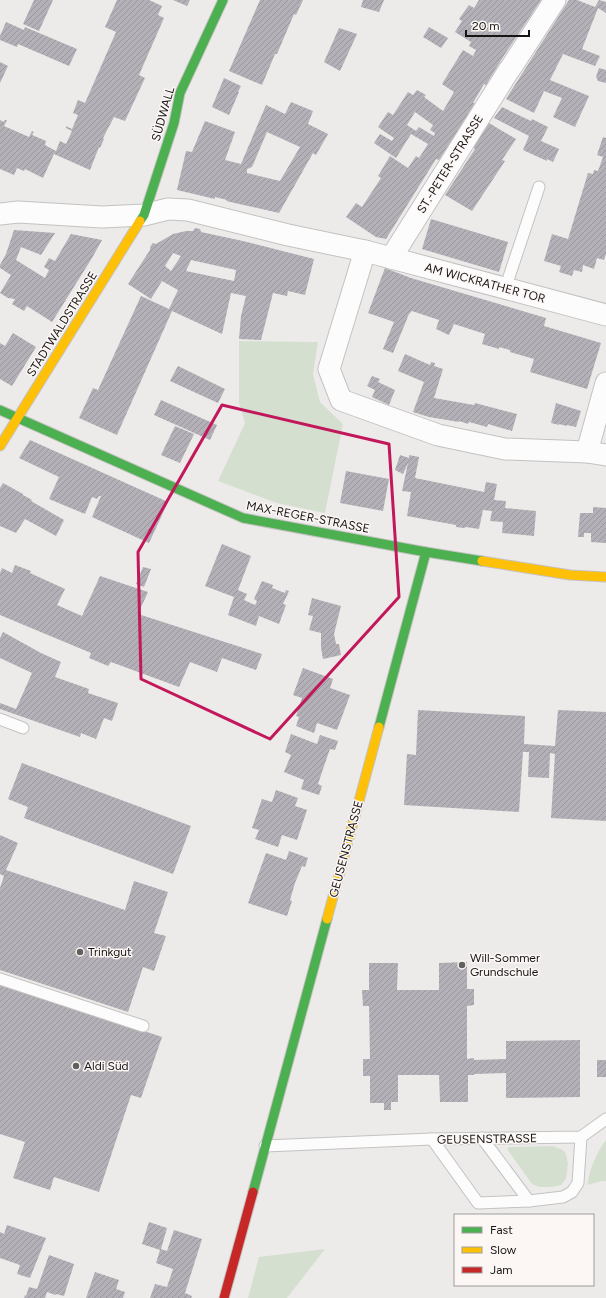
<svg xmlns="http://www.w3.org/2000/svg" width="606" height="1298" font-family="Figtree,sans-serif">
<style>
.green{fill:#d5dfd0}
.building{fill:url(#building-hatch);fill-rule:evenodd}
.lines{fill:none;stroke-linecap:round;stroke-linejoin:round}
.lane-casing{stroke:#c4c2c1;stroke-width:13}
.street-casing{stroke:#c4c2c1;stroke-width:23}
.fast-casing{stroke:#c4c2c1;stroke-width:11}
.slow-casing{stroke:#c4c2c1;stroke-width:11}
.jam-casing{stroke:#c4c2c1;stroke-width:11}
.lane{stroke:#fcfcfc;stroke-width:11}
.street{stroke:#fcfcfc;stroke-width:21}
.fast{stroke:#4caf50;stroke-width:9}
.slow{stroke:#ffc107;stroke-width:9}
.jam{stroke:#c62828;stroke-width:9}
.marked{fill:none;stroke:#c2185b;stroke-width:3;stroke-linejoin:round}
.poi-dot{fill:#61605f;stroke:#fcf7f5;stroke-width:1.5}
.labels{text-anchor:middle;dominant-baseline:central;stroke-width:3;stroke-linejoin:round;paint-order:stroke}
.street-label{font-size:12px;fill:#161514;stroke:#fcf7f5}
.poi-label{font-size:12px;fill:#161514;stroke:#fcf7f5;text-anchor:start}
</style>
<defs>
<pattern id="building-hatch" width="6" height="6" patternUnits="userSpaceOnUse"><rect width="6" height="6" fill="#b4b0b7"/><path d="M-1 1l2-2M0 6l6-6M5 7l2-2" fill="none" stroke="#9a969c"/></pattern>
</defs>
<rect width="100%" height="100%" fill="#edebe9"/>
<g class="green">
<path d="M239,341L318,342L313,374L320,402L343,424L325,513L277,503L218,481L245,423L239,403Z"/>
<path d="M606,1140V1181H602L587,1185C590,1169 596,1153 606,1140Z"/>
<path d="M553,1146L563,1150L566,1154L568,1164L566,1179L561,1185L552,1187H539L532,1184L507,1149L509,1147Z"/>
<path d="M325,1249L287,1298H248L259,1257Z"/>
</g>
<g class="building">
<path d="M34,0H53L39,31L23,24Z"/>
<path d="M117,0H149L162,6L158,15L164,18L139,75L145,78L125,121L114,117L103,138L104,139L100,148L99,147L90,170L54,154L43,178L25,169L24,171L17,168L14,175L0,169V120L4,122L5,120H7L4,126L29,137L32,131L34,132L32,135L46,141L45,145L56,151L60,141L66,144L72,131L66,128V126L72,129L78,115L73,113L78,100L85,103L116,32L105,27Z"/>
<path d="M173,0H190L187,6Z"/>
<path d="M260,0H303L296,15L294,14L277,54H275L262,85L229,71Z"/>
<path d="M363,0H384L379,12L361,7Z"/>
<path d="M479,0H541L503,57L486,85L484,84L473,103H475L457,132L439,160L436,159L386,239L376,237L346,217L356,203L362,207L381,178L378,176L390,156L408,168L416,156L419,158L428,144L411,134L396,158L374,143L380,134L392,141L394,138L378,127L388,112L393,115L408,92L413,95L417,90L426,95L424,97L443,111L454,92L442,84L463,50L473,56L476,50L469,46L471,42L455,32L462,21L459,19L469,5L474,8ZM415,112L433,125L430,130L435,133L434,136L419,127L416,131L407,125Z"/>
<path d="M569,0H577L595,7L599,0L606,2V13L598,8L582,49L600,56L595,66L563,54L550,80L589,96L575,127L553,117L562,98L544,91L534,113L506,99Z"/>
<path d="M6,22L24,30L25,27L77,49L69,66L18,44L17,47L0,40V36Z"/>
<path d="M429,27L448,38L441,48L423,37Z"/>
<path d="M339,28L357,34L340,71L324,62Z"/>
<path d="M0,62L8,66L0,83Z"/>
<path d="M599,68L606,70V83L598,81L596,77Z"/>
<path d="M224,78L241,86L238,92H239L229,115L212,107Z"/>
<path d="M291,102L313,111L308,124L328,134L316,155L313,153L279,213L226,201L227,200L215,197V199L177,190L186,151L192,152L205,121L235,132L225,160L241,164L266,105L285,114ZM267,132L300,147L280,181L247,173V169L252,167Z"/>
<path d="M502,107L531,121L532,119L548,127L541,141L559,149L553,162L547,159V161L523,150L529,136L494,118Z"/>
<path d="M489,123L516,139L502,160L505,161L472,211L445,195L475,149L473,147Z"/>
<path d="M603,137L606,138V254L604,260L597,258L594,269L583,265L582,272L574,270L572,276L559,272L561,266L544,261L552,234L568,239L588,173L593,174L594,170L598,171L603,157L597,155Z"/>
<path d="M431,219L508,242L499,272L422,249Z"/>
<path d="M195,228L200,229L201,232L243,241L314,259L305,295L288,291L287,296L273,293L261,340L239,339L241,316L246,296L231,293L222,334L172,311L117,435L79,418L93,388L98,390L141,296L169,309L178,290L162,281L151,299L128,284L150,250V247L153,243L156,244L173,234L186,231H193ZM173,253L181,256L171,271L165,266ZM191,260L236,270L234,281L186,271Z"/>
<path d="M14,230L55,233L41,255L21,247L16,260L45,278L49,270L44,267L49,258L55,261L71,234L102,240L92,258L52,322L27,306L24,311L12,304L15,299L8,298L0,293L11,275L0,268V265L6,254Z"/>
<path d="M385,268L411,278L546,318L544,326L601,343L587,389L530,372L534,359L510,352V350L499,347V349L482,344L485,334L454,324L449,335L436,329L439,320L412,311L409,314L393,353L383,349L394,322L368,313Z"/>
<path d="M13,333L36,347L12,386L0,379V343L5,346Z"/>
<path d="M405,354L430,365L431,362L435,363L434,366L443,369L434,398L474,405L475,403L517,414L512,431L488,424L487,427L469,422L468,424L459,421V422L429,417L413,412L424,382L398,371Z"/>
<path d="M178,366L225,389L218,403L170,381Z"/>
<path d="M372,376L380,379L378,382L395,390L389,405L372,397L375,390L367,386Z"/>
<path d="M161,400L217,425L210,440L154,415Z"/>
<path d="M556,403L581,411L576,427L567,425V426L559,424V425L551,423Z"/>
<path d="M175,426L194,434L180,463L161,455Z"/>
<path d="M30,440L168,502L149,543L92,517L101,496H99L97,499L92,497L85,514L49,499L59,477L19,458Z"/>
<path d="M400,455L409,458V455L419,457L415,478L484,492L486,482L497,484L494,500L506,501L505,508L536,511L534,536L502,533L503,522L490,521L492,511L483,510L479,529L466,527L464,528L456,527V525L407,516L411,492L402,491L408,463L403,474L395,470Z"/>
<path d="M346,471L389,479L383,511L340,503Z"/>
<path d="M3,483L23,494V495L32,500L31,501L64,520L56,536L25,519L16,533L0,526V488Z"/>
<path d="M593,507L606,508V543L591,542V533H584V537H578L580,513H593Z"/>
<path d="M222,544L251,556L238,590L247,594L244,600L255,605L257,601L254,599L262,581L273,585L272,588L285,593L286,590L289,591L283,604L286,605L279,624L259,616L256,626L228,615L234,597L205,586Z"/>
<path d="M15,565L31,571L30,573L65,589L57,605L82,616L100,576L148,592L138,614L262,654L256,670L222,658L217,672L190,662L179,687L111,662L108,666L89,658L91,653L0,615V573L2,568L12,573Z"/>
<path d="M143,567L151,569L144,587L136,584Z"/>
<path d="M312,598L341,606L334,634L336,644H339L341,655L323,659L321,648V633L309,630L313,616L308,615Z"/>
<path d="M3,632L41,653L61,662L55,677L89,689L88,693L118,703L112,721L104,718L96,739L81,733L80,737L0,709V703L16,709L32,673L0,658V638Z"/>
<path d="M303,668L333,679L330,688L350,695L337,730L317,723L314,733L296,726L299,717L296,716L302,698L293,695Z"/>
<path d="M418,710L525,716L524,744L555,746L558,710L606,712V821L551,818L555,754L550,753L549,778L528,777L529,752H523L519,812L404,805L407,754L416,755Z"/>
<path d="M291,734L317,744L320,735L338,741L335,750L330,749L324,766L318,784L322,786L319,795L301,789L304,780L284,772L291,755L285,752Z"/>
<path d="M22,763L191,826L173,874L24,818L28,807L8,799Z"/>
<path d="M276,790L298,798L295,806L307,810L297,840L282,835L278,847L255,839L259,830L252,828L262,799L272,802Z"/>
<path d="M0,835L18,843L6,870L125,910L134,881L168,892L154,933L166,936L154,971L143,967L128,1012L0,970V888L4,876L0,874Z"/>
<path d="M289,851L308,858L305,867L302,866L295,883L290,900L292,901L287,916L248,903L266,853L286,860Z"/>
<path d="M467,962V989H474V1005L467,1006V1059L474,1058V1060L506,1059V1041L580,1040V1097L506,1098V1073L474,1074V1075H468V1102H440L439,1075H398V1102H391V1110H384V1103H370V1076H363V1059H370L369,1006H363L362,990H369V963H398L397,990H439V963Z"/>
<path d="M0,983L162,1037L141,1098L131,1095L99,1192L54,1177L50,1190L13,1178L25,1142L0,1134Z"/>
<rect x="597" y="1060" width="9" height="17"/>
<path d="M149,1222L167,1228L161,1249L167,1251L174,1230L202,1239L185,1293L192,1296L191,1298H150L155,1284L167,1287L173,1269L156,1263L160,1250L142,1244Z"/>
<path d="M7,1225L46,1238L30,1278L17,1274L20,1265L0,1258V1232L4,1234Z"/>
<path d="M49,1255L74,1264L64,1296L56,1294L55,1295L47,1292L45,1298H24L25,1295L26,1296L29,1287L37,1289Z"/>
<path d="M95,1272L119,1280L116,1289L125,1292L123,1298H86Z"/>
</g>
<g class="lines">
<defs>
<g id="lane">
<path d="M505,289L539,187"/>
<path d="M0,719L23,728"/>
<path d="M0,979L143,1026"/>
<path d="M482,1138L529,1201"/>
<path d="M432,1139L478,1203L529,1201L563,1197L572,1192L578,1183L581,1137"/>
<path d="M265,1146L432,1139L581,1137L606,1119"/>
</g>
<g id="street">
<path d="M510,69L555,0"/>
<path d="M0,214L18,212L102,217L144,215L168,209L188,210L288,235L365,251L606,315"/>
<path d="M365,251L329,369L341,400L438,435L505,449L587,452L606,455"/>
<path d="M391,258L509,70"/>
<path d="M587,452L606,383"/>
</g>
<g id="fast">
<path d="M140,221L144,215L174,123L180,93L223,0"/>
<path d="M0,410L243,518L426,552L482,561"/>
<path d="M379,727L426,552"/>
<path d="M253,1192L327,919"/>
</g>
<g id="slow">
<path d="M0,446L140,221"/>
<path d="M482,561L570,575L606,577"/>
<path d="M327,919L379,727"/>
</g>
<path id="jam" d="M224,1298L253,1192"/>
</defs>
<use href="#lane" class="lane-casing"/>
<use href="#street" class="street-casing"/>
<use href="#fast" class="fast-casing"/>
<use href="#slow" class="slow-casing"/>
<use href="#jam" class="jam-casing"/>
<use href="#lane" class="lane"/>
<use href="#street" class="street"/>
<use href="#fast" class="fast"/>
<use href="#slow" class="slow"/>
<use href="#jam" class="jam"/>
</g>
<path class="marked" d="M222,405L389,444L399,597L270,739L141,679L138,552Z"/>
<g class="poi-dot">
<circle cx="80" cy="952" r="4"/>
<circle cx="462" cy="965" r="4"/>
<circle cx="76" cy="1066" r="4"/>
</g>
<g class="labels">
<g class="street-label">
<text transform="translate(163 114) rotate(-74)">SÜDWALL</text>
<text transform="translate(450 164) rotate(-58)">ST.-PETER-STRASSE</text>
<text transform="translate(485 283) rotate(15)">AM WICKRATHER TOR</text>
<text transform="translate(62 324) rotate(-58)">STADTWALDSTRASSE</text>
<text transform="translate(308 517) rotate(11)">MAX-REGER-STRASSE</text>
<text transform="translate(346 849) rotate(-75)">GEUSENSTRASSE</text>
<text transform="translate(487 1139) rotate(-1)">GEUSENSTRASSE</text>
</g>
<g class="poi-label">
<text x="88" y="952">Trinkgut</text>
<text x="470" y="958">Will-Sommer<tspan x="470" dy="14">Grundschule</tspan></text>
<text x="84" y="1066">Aldi Süd</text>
</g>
</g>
<rect x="454" y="1214" width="140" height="72" fill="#fcf7f5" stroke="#a09d9b"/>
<rect x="462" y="1227" width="20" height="6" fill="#4caf50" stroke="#a09d9b"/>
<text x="490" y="1234" font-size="12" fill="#161514">Fast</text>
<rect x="462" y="1247" width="20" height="6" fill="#ffc107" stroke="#a09d9b"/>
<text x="490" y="1254" font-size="12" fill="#161514">Slow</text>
<rect x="462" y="1267" width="20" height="6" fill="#c62828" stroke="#a09d9b"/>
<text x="490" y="1274" font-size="12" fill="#161514">Jam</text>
<path d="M466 30v6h63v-6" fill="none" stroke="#161514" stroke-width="2"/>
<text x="472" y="30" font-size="12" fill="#161514" stroke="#fcf7f5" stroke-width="3" paint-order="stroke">20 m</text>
</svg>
